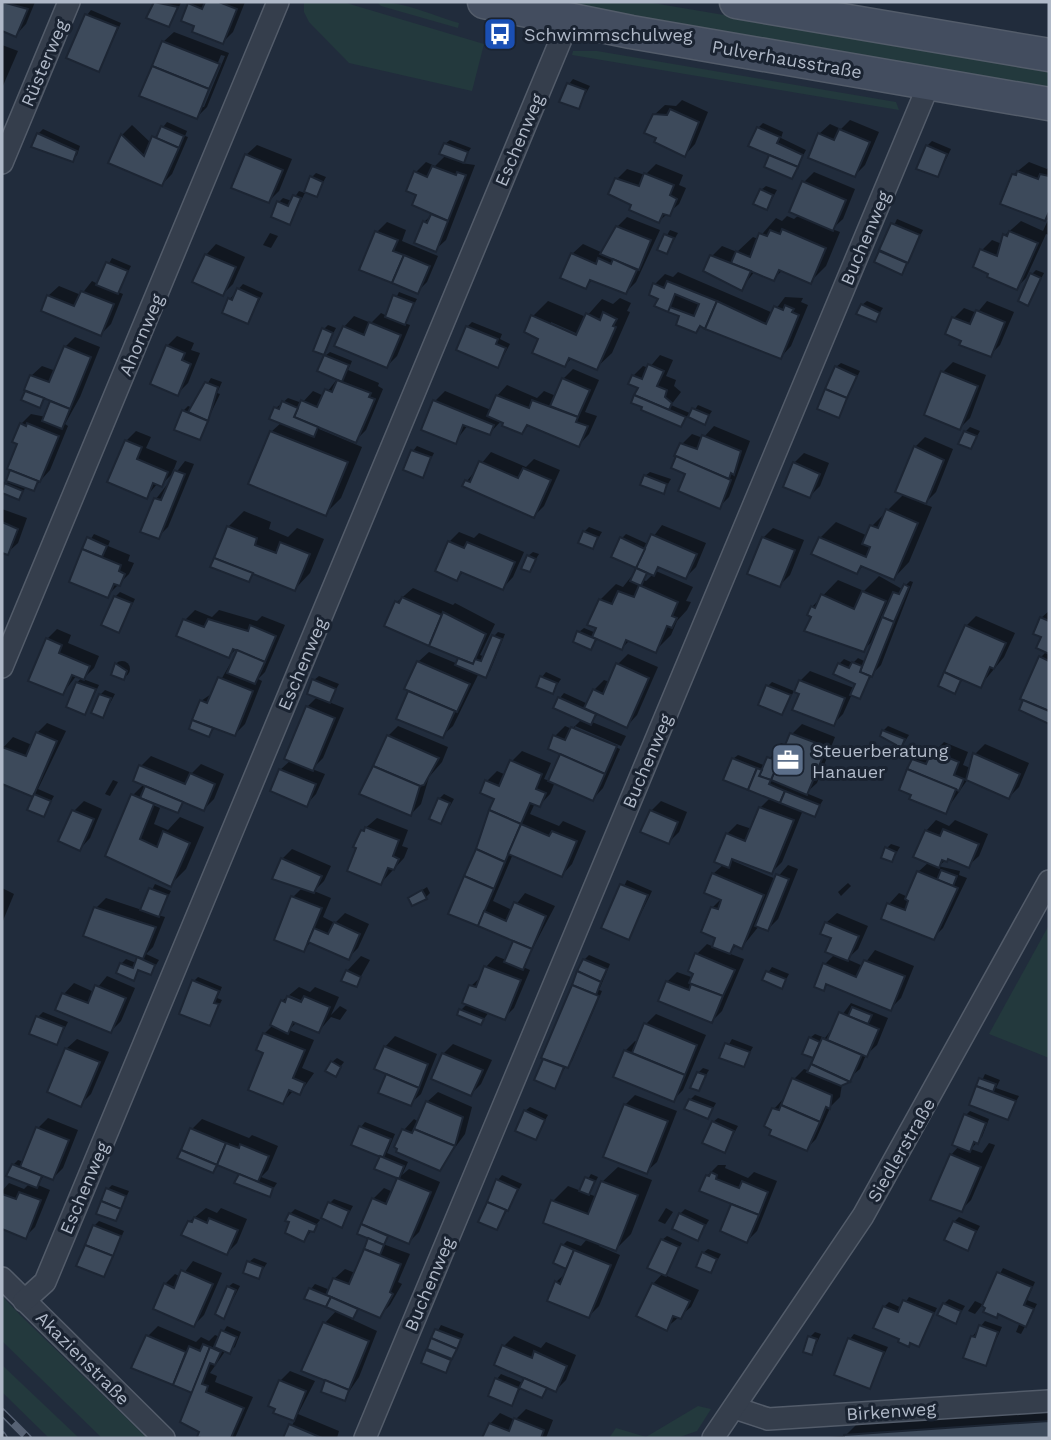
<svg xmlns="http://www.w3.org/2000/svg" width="1051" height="1440" font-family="'Work Sans',sans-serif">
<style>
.green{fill:#23393d}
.shadow{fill:#0007;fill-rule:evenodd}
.building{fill:#3d4a5b;stroke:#1c2533;stroke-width:2}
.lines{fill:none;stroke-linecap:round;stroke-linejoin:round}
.street-casing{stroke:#535c6a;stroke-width:24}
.secondary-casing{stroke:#535c6a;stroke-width:35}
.street{stroke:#353e4c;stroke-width:21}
.secondary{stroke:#434d5f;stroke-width:32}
.rail-casing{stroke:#576274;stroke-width:8}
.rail{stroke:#1a2331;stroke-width:5;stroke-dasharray:16;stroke-linecap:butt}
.labels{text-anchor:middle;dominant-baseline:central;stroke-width:6;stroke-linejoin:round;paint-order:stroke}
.poi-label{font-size:18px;fill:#b0b9c8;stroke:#1a2331;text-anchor:start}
.street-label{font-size:18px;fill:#b0b9c8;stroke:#1a2331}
</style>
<rect width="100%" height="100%" fill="#212c3c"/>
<g class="green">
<path d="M304,2H343L484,44L472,91L349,63L309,22L304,12Z"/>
<path d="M377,2C407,2 430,15 459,23L458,28L381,6Z"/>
<path d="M549,2H647L1049,70V90Z"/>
<path d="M573,51H597L896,102L899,110L572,55Z"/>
<path d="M1049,925V1058L989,1034Z"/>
<path d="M2,1296L20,1315L147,1438H102L2,1341Z"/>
<path d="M2,1365L79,1438H49L2,1392Z"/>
<path d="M698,1406L711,1409L697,1431L677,1438H609L616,1428L646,1437Z"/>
</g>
<g class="shadow">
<path d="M2,2H35L26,24L16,35L2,29Z"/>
<path d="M156,2L181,3L169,25L149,17Z"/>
<path d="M192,2H245L233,32L223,42L197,25L190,4Z"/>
<path d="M91,10L121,23L99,70L87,15Z"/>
<path d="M174,32L229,53L207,107L197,117L163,42ZM221,55L225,56L204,107H200Z"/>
<path d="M2,45L18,51L2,88Z"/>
<path d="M573,79L590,86L578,107L569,84Z"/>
<path d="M682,100L708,112L695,144L685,155L658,137L654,115L665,105L676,106Z"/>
<path d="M850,120L879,132L865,165L855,175L819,134L830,124L841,129Z"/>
<path d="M167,122L187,131L185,136L188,137L172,174L162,184L111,162L122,135L132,125L151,143Z"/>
<path d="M763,123L783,132L781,138L806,150L792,177L766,166L771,154L758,128Z"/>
<path d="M43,129L80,146L77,155L72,160L38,134Z"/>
<path d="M450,140L471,148L461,163L475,165L446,240L435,250L424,222L434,213L419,194L416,172L426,162L435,166L446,155L445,144Z"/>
<path d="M932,141L951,149L938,175L927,146Z"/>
<path d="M257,145L292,159L279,191L269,201L246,155Z"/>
<path d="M1029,162L1047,169L1049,167V235L1046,234L1026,278L1016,288L982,250L992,240L1002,244L1005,235L1021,221L1043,231L1048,220L1002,203L1013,175Z"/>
<path d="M656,164L683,175L679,185L686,188L679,204L659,221L633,204L617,179L627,169L645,175Z"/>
<path d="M814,172L855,189L843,219L832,229L840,232L826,266L810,282L783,270L773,279L755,271L741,289L712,256L722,246L737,252L753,237L758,239L776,218L782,221L787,216L794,219L799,215L804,182Z"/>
<path d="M316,173L326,177L316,195L312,177Z"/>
<path d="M766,186L777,190L767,208L761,190Z"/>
<path d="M299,191L305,193L289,223L279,202L283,198L292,201Z"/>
<path d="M627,217L660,230L636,282L626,292L593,279L586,287L572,254L583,244L603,253L617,227Z"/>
<path d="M897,219L923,230L901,272L877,262Z"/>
<path d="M387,222L406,230L402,241L438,256L427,282L417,292L377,232Z"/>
<path d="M670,230L678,233L667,252L659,249Z"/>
<path d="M270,233L278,236L271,248L263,245Z"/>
<path d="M216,244L245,257L233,284L223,294L206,255Z"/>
<path d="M112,258L131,266L118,292L123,294L111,324L101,334L48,296L59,286L81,295L92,281L98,284Z"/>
<path d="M1036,270L1044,273L1028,304L1032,274Z"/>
<path d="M678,272L773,313L785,297L803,298L801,302L808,305L791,346L781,357L702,325L696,331L681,315L657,305L660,298L655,284L665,274L673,277Z"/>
<path d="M243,284L263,293L248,322L224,312L230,299Z"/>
<path d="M399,292L417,299L404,323L410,325L397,356L387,366L344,327L354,316L371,323L381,313L387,316Z"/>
<path d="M620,298L631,303L627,311L630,312L612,353L596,368L572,358L565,365L540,338L533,316L548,301L586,317L602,299L613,304ZM551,322L585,337L583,340L551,326Z"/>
<path d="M867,301L883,308L875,320L862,305Z"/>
<path d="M987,301L1014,312L1000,345L990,355L963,340L954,318L964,308L977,313Z"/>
<path d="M472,322L502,334L500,339L510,344L498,366L467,327Z"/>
<path d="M328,325L336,328L323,353L324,329Z"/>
<path d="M177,336L194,343L191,350L200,353L188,383L178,393L167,346Z"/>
<path d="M75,337L100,347L80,397L65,424L68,426L50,470L33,489L26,487L19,498L6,484L10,480L20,443L21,424L31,414L46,417L53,400L46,397L40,406L24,399L31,376L42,366L56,371L65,347Z"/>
<path d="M330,352L352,361L348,370L379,383L378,386L383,389L366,430L355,441L320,426L319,429L362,447L341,498L325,514L271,432L282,422L276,408L281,404L288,398L302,403L313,391L324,396L338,378L325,356Z"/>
<path d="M660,355L673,360L666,376L676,380L674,386L681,392L671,405L692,414L698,405L712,411L704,423L688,415L681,425L640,387L633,376L643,366L649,368Z"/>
<path d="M953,362L986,375L970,418L960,428L943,372Z"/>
<path d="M841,363L860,371L838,416L836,367Z"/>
<path d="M573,369L599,380L585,412L597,416L589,434L579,445L530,424L522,432L501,421L490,433L468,425L455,442L435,401L445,391L491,410L497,396L507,385L537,398L544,391L556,396L563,379Z"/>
<path d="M211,378L222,382L217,393L220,394L199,438L183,411L188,406L193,408Z"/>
<path d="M714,426L750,441L729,497L719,507L688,473L682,444L692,434L703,438Z"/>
<path d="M970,427L980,431L971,447L965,432Z"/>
<path d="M136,431L151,437L146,448L177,461L172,474L161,485L158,483L146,497L126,441Z"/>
<path d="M925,437L953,449L936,492L924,504L932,507L909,562L894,578L864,565L857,572L820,538L836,522L868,536L872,526L904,494L915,447Z"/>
<path d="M417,446L434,453L422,476L413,451Z"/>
<path d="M491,452L526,467L534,459L560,470L544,506L534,516L467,481Z"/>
<path d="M804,453L829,463L820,486L810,496L794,463Z"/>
<path d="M185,461L194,464L168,527L158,537L156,499Z"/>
<path d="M650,472L671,479L663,492L645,476Z"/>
<path d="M2,509L27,518L18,543L7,553L2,551Z"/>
<path d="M244,511L271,522L269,529L288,537L297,528L324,539L310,573L295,589L254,572L248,580L228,527Z"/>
<path d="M662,525L706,543L696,567L686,577L661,566L656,571L693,587L686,601L691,602L687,610L677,621L671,635L655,651L630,640L622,648L598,638L591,648L579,632L584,628L596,633L600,600L616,584L623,587L638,568L621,539L626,534L648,544ZM648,572L653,574L646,581L643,580Z"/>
<path d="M589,527L602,532L593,547L584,532Z"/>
<path d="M773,528L804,540L790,575L780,585L763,538Z"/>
<path d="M459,532L474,538L479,533L524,552L513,577L503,588L464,571L457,579L449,542Z"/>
<path d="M94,534L110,541L108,546L130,555L128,561L134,563L129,574L107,596L84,550Z"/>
<path d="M533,552L539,554L529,570L528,556Z"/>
<path d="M879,576L902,589L910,581L913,582L881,665L872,674L859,697L852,694L843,714L833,724L801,693L800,681L810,671L854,688L857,683L839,664L844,659L853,663L858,658L866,662L876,638L863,650L813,616L812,607L838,580L864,591Z"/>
<path d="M413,588L453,605L455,603L495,624L480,655L485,657L490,643L488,642L498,632L505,634L490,671L486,676L479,673L453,726L442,736L398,718L418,662L429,652L458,664L461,658L397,602Z"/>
<path d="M120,592L135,599L119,631L115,597Z"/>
<path d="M195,610L212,617L219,610L257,621L262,616L285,625L265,672L258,679L262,681L245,724L235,734L215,727L209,735L191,728L201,701L214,692L242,643L229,656L185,620Z"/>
<path d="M1049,611V722L1021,709L1041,657L1047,651L1041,618Z"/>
<path d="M976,616L1015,633L1004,657L980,686L963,679L954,692L940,685L966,626Z"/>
<path d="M57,629L71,635L68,643L99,656L94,668L83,679L99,685L85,713L77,683L82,677L77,675L63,693L47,639Z"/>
<path d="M628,654L658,667L637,715L627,726L598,713L592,722L626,736L621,746L575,726V730L620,749L603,788L593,799L555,782L550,794L540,805L535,803L530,814L559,826L563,821L586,831L572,864L562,875L513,854L493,901L512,910L525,893L555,906L523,967L530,970L514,1008L504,1018L489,1012L481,1023L461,1010L467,1004L471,986L482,976L486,967L496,956L506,960L515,940L450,913L496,798L487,781L497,771L506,775L512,761L522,751L551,763L544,779L550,781L562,753L555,736L565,726L572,729L582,719L560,698L564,693L588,704L594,690L604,680L610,682L618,664Z"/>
<circle cx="122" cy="669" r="8"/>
<path d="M546,672L561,679L552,692L542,677Z"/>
<path d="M319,676L339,684L329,702L344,708L323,758L312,769L325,774L316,794L306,805L280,770L291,760L307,707L318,696L314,680Z"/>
<path d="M772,682L794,691L782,713L768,686Z"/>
<path d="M105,690L115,694L103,716L100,695Z"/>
<path d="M47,723L66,731L38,789L54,796L43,815L35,796L2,782V749L13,737L32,745L37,733Z"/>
<path d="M802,724L835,737L817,783L806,793L823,800L814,815L803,810L782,862L772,872L736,858L733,861L776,879L788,865L798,869L778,919L768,929L759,926L742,947L737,945L728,953L744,959L722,1011L712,1021L667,982L677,972L694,978L697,954L707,944L714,947L718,937L712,908L722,898L713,874L724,864L727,834L737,824L752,829L760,808L771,797L733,759L738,755L766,766L777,747L781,743L787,745L792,734Z"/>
<path d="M398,726L448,747L442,762L429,777L421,804L411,814L388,736Z"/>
<path d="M888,726L909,735L900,749L883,731Z"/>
<path d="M944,742L968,752L963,765L973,769L975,754L985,744L1029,763L1019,787L1009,797L968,779L945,812L913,760L923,749L933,753Z"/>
<path d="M151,756L192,773L201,764L224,774L214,799L204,809L184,801L177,811L145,798L144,801L160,808L154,824L168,830L180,817L204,827L186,869L171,884L107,855L133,795L144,784L141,766Z"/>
<path d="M113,780L118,782L110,796L105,794Z"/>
<path d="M444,794L454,799L441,822L439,799Z"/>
<path d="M84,801L102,809L90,838L80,849L74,811Z"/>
<path d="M661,801L687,812L679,832L669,842L651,811Z"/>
<path d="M377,818L408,830L402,846L408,848L404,858L381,883L362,831Z"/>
<path d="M936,820L949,826L955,820L988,834L979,856L968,866L949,858L938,866L960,871L959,875L967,878L943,928L933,938L883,918L889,904L899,893L908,897L918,872L929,862L926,831Z"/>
<path d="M891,844L900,847L892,860L887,848Z"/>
<path d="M292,849L331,866L324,881L314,891L331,898L323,917L335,923L345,913L369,924L358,948L348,958L311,942L303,950L293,897L303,887L282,859Z"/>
<path d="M627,880L652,891L629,938L604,927Z"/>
<path d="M848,883L851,886L841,896L838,892Z"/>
<path d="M155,884L171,891L158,915L165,917L153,947L146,954L159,960L151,973L140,969L133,978L121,964L126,959L136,963L139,956L96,908L106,898L142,910Z"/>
<path d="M427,887L430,893L425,898H410Z"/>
<path d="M2,888L14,894L2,923Z"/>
<path d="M837,913L868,926L858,949L847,959L863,966L875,950L914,966L901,998L891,1008L829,983L823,989L825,964L835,954L834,937L826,923Z"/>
<path d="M589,955L610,964L599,990L602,991L572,1061L566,1066L554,1086L537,1079L584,960Z"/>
<path d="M361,956L370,960L356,985L347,971Z"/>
<path d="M772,967L789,974L782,987L764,979Z"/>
<path d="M107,976L135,988L121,1021L111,1031L57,1009L64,994L74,983L94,992Z"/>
<path d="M198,977L222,987L217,998L222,1000L209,1024L194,981Z"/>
<path d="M299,987L310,992L315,987L339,997L331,1015L340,1006L347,1010L340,1020L331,1017L319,1031L297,1022L289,1030L314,1040L302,1068L314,1073L300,1093L294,1090L283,1102L266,1052L264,1034L273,1025L282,1001ZM289,995L310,1004L309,1007L287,998Z"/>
<path d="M851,1003L888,1018L877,1045L866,1055L860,1069L842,1084L840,1097L831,1106L816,1139L806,1149L774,1109L784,1098L794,1079L804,1069L810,1071L819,1051L813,1056L810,1038L815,1034L825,1038Z"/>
<path d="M43,1012L68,1022L57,1043L38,1017Z"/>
<path d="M656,1014L706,1035L683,1090L673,1100L625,1051L635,1041L638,1042L646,1024Z"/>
<path d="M395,1036L437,1054L421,1094L410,1104L388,1073L385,1047Z"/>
<path d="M77,1039L109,1052L91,1094L81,1104L66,1049Z"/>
<path d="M732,1039L753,1047L743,1065L722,1057Z"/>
<path d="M453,1044L492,1060L481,1084L471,1094L443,1054Z"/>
<path d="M337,1058L344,1062L335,1074L332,1062Z"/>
<path d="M703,1068L709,1070L698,1089V1073Z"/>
<path d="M985,1074L1000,1080L996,1088L1019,1096L1007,1118L971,1104Z"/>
<path d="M438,1092L472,1107L465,1134L439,1169L396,1147L404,1130L414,1119L419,1122L427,1102Z"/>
<path d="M635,1095L677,1111L657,1162L646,1172L625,1105Z"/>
<path d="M695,1095L716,1103L708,1117L690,1100Z"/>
<path d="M530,1107L548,1115L535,1138L525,1111Z"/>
<path d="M970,1111L989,1119L982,1137L971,1149L982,1153L989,1143L995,1145L971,1200L961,1210L951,1155L959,1146L966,1115Z"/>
<path d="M48,1118L78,1130L63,1168L53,1178L44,1175L38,1185L50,1190L35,1227L25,1237L2,1227V1191L9,1183L24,1189L30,1183L13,1165L18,1160L24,1162L38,1128Z"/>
<path d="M718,1118L738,1126L725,1150L713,1122Z"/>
<path d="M202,1119L249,1138L252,1135L278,1146L268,1170L261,1177L277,1183L269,1195L241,1173L219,1164L213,1171L192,1129Z"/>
<path d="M365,1122L395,1134L387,1153L408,1162L402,1175L409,1169L440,1182L419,1232L409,1242L390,1227L383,1244L410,1254L398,1282L402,1284L390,1305L379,1316L360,1307L351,1319L377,1331L359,1377L344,1399L327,1379L303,1370L325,1323L337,1310L311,1289L315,1284L330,1290L334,1279L345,1269L355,1273L370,1237L359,1233L373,1199L384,1188L393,1192L400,1177L376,1168L382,1155L361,1127Z"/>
<path d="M718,1165H726L725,1168L748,1178L754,1172L777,1181L757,1231L747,1241L722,1231L733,1203L707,1176Z"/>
<path d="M618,1167L652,1180L631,1234L616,1249L600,1243L599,1246L620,1255L599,1306L589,1316L556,1282L567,1272L571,1261L566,1266L563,1245L567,1241L581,1246L588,1238L553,1201L568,1186L581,1191L591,1174L598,1177L589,1194L597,1197L602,1182Z"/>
<path d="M502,1175L522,1184L497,1228L498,1180Z"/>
<path d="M112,1185L129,1191L116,1219L108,1189Z"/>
<path d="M334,1199L353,1206L342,1226L330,1203Z"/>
<path d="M206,1208L217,1213L221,1208L247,1219L237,1243L227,1253L189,1222Z"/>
<path d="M666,1208L673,1212L665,1224L658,1221Z"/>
<path d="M295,1209L320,1220L304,1240L290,1214Z"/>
<path d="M685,1209L709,1220L698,1238L680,1214Z"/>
<path d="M959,1217L980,1226L967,1249L954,1222Z"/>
<path d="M99,1221L124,1231L104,1275L94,1226Z"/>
<path d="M667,1236L682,1243L665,1275L699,1290L691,1307L666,1328L653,1284L663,1273L662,1240Z"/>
<path d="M708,1249L721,1254L711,1271L703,1253Z"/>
<path d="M254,1258L267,1263L258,1277L249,1262Z"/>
<path d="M193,1261L222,1273L204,1315L194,1325L165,1284L175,1274L181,1277Z"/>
<path d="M1003,1268L1035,1282L1027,1300L1037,1304L1021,1334L1016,1332L1020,1322L988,1307L982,1305L975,1314L968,1311L975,1301L984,1305Z"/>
<path d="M233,1283L240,1286L224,1317L228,1287Z"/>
<path d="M909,1297L937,1308L919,1345L911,1342L909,1345L884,1307L889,1302L902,1308Z"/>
<path d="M949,1299L965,1306L955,1322L944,1304Z"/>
<path d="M985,1321L1002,1327L985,1364L972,1337Z"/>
<path d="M441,1325L464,1334L446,1371L427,1351Z"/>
<path d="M158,1326L196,1342L201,1337L209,1341L215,1335L220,1337L227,1326L241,1332L235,1347L230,1351L226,1350L210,1373L217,1376L215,1382L253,1397L235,1438L200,1436L194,1392L133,1367L148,1336Z"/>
<path d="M815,1332L821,1334L812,1353L810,1337Z"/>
<path d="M854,1334L888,1347L869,1386L850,1339Z"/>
<path d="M514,1336L541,1348L546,1342L576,1355L566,1380L556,1390L548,1387L542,1396L521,1387L512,1404L497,1379L501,1374L523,1383L526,1377L504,1346Z"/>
<path d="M290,1371L315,1381L298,1414L339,1431L337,1438H285L295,1420L275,1412L280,1381Z"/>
<path d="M1049,1403V1438H814L845,1436L866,1415Z"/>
<path d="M526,1409L553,1420L546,1438H484L490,1424L500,1413L515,1420Z"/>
</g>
<g class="building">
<path d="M2,2L28,9L16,37L2,31Z"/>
<path d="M154,2L178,7L169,27L146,18Z"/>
<path d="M205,2H219L237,9L223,44L192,32L194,26L181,21L188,3L202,9Z"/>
<path d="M85,14L118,27L99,72L66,58Z"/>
<path d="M162,41L220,64L209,89L152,66Z"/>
<path d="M152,66L209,89L197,119L139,96Z"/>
<path d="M567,83L586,90L579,109L559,102Z"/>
<path d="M670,109L699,122L685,157L654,142L656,138L644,133L653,114L667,115Z"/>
<path d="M161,126L184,136L179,148L156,138Z"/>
<path d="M757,127L780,137L777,143L803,155L798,167L748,146Z"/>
<path d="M839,129L870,142L855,177L808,158L818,133L834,140Z"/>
<path d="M37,133L77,151L73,162L31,147Z"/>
<path d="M121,134L144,156L152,136L179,148L162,186L108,163Z"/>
<path d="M444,143L468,152L464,163L439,154Z"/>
<path d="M926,145L947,154L938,177L916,169Z"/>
<path d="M245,154L283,170L269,203L231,188Z"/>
<path d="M769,155L798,167L792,179L764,167Z"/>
<path d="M432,166L456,175L457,172L466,175L448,221L412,205L416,195L406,191L414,171L427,177Z"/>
<path d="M1017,171L1038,179L1040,174L1049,176V212L1045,221L1000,204L1012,174L1016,175Z"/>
<path d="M644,173L674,185L670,195L677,199L670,216L663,214L659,223L629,210L631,205L608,194L615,178L639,186Z"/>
<path d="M310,176L323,182L317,197L304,192Z"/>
<path d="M802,181L846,200L833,231L789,212Z"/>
<path d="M760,189L773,195L767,210L753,204Z"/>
<path d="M293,195L301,198L290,225L271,217L277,201L288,206Z"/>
<path d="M431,214L448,221L436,252L414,243L423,221L427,223Z"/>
<path d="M891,223L920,235L908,263L879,250Z"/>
<path d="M616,226L651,240L639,270L600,254Z"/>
<path d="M782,229L826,248L811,284L779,270L774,281L731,263L736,251L750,257L759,233L767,236L770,230L780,234Z"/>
<path d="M375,231L398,240L393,251L404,255L392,283L359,270Z"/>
<path d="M1009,231L1038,243L1017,290L987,277L988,274L973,267L980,249L997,256L1003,234L1007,236Z"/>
<path d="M664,234L674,238L667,254L657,250Z"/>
<path d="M879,251L907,263L902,275L874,262Z"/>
<path d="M571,253L596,264L598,258L611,264L613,259L637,270L626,294L590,280L586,289L560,278Z"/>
<path d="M205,254L236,267L223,296L192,282Z"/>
<path d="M404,255L430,266L418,294L392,283Z"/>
<path d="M710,255L751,271L742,291L703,271Z"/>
<path d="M106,262L128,271L118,294L96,285Z"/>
<path d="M1030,273L1041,278L1028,306L1018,301Z"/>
<path d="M667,281L717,301L705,329L700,326L696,333L676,325L679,316L668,312L670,307L694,316L699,304L675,294L668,312L654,306L658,299L649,295L653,283L664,288Z"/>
<path d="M237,288L259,298L248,324L222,313L228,298L232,300Z"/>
<path d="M81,291L114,304L101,336L41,311L47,295L74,306Z"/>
<path d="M393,295L414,303L405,325L385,317Z"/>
<path d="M717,301L766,324L774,306L783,310L785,305L794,309L792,312L799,315L781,359L705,329Z"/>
<path d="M861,304L880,313L876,322L856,314Z"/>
<path d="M976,310L1005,322L991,357L959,345L961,341L945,334L952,317L970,324Z"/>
<path d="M603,312L617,319L613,326L616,327L597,370L569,358L565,367L532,353L538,339L524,332L531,315L576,335L586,313L600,320Z"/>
<path d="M369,322L401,335L387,368L334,346L343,326L364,335Z"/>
<path d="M466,326L498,339L496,344L506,348L498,368L456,350Z"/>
<path d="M322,328L333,333L324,355L313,351Z"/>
<path d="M166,345L185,353L182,360L191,364L178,396L150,384Z"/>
<path d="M64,346L91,357L70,409L24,390L30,375L49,382Z"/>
<path d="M324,355L349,365L342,382L317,371Z"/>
<path d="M648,364L664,371L657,386L667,390L665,397L672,403L669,410L634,395L638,388L628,384L632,375L642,379Z"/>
<path d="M835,366L857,376L847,398L825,389Z"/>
<path d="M941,371L978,386L960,430L924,415Z"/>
<path d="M562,378L590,390L578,417L550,406Z"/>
<path d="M337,380L371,393L369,397L375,399L356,443L294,417L301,400L317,407L325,389L332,392Z"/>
<path d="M205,382L218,387L208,421L188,412Z"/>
<path d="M825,389L847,398L839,418L817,409Z"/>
<path d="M25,391L44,398L40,408L21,400Z"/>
<path d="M496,395L529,408L532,400L578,417L576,422L588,426L579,447L527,425L522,434L502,426L503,423L487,416Z"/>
<path d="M634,395L686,417L681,427L641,410L642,407L631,403Z"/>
<path d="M433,400L494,425L490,435L463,425L456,444L421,430Z"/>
<path d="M50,401L70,409L62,429L42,421Z"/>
<path d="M282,401L298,408L294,417L318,427L314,437L269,419L274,407L279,409Z"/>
<path d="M692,408L709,415L705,425L688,417Z"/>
<path d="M182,410L208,421L200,440L174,430Z"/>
<path d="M20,423L26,426L27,423L59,436L40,482L7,469L17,444L12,442Z"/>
<path d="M270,431L348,462L326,516L248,484Z"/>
<path d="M964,431L977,436L971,449L958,444Z"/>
<path d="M702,435L741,451L734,475L731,473L729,479L674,456L680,443L697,449Z"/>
<path d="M125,440L142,447L137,459L168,472L162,487L153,483L147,499L107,482Z"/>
<path d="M914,446L944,460L926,504L895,492Z"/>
<path d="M411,450L431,457L423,478L403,470Z"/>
<path d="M676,456L731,480L720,509L678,491L685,474L671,468Z"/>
<path d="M479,461L518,478L523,468L551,480L534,518L462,486L465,480L470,482Z"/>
<path d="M793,462L820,474L810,498L783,487Z"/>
<path d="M10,470L38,481L34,491L6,481Z"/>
<path d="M174,470L185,474L159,539L140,532L154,498L161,500Z"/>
<path d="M644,475L667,484L664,494L640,485Z"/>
<path d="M4,483L23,491L19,500L2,493Z"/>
<path d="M886,509L918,523L894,580L861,566L857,574L811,554L819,537L866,557L870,547L862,544L870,525L878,528Z"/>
<path d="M2,522L18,529L8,555L2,553Z"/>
<path d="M227,526L257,538L255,545L276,553L280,542L310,554L295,591L214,558Z"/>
<path d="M583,531L598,537L593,549L578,543Z"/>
<path d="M651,534L697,554L686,579L658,567L654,576L636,568Z"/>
<path d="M87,537L107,546L102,557L82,549Z"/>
<path d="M620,537L645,549L636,568L611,557Z"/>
<path d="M762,537L795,550L780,587L747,574Z"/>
<path d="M448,541L464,548L467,542L515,562L503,590L461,572L457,581L435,571Z"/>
<path d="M82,549L121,565L119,571L125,574L120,586L114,584L108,598L69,582Z"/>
<path d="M527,555L536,559L530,572L521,569Z"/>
<path d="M214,558L253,573L249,582L210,567Z"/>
<path d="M636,568L647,573L641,586L630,581Z"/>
<path d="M904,584L909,587L894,622L882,617L893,592L899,594Z"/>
<path d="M639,585L678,602L672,616L677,618L672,628L667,626L656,653L626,640L622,650L592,637L596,628L587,625L599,599L612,604L618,591L634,597Z"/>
<path d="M862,591L886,601L864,652L804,631L811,617L807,615L811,606L815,608L821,594L854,609Z"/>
<path d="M114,596L132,603L119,633L101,625Z"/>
<path d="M402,597L442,615L429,646L384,626L395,601L399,603Z"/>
<path d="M443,612L486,634L473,664L429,646Z"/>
<path d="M882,617L894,622L872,677L860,672Z"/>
<path d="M1040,617L1049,621V654L1036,648L1041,637L1033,634Z"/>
<path d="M183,619L204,627L208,619L248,631L250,625L276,636L265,662L233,649L229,658L176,636Z"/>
<path d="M965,625L1006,643L994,669L990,667L981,688L944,672Z"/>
<path d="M577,631L596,639L591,650L573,642Z"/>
<path d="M492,635L502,639L486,678L455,665L458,658L473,664L475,659L481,661Z"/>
<path d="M46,638L62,645L59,653L90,666L84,680L72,675L63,695L28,681Z"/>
<path d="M237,650L265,662L255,684L227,673Z"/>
<path d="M1039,656L1049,661V711L1020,699Z"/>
<path d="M417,661L470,684L457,712L404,689Z"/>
<path d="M852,662L862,666L860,672L870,676L860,699L850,695L855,684L833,674L838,663L849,668Z"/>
<path d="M115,663L127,671L124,680L111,675Z"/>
<path d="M616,663L649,678L627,728L584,708L593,689L603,694Z"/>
<path d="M944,672L961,680L955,694L938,686Z"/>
<path d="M540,676L557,683L553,694L536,687Z"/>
<path d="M218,677L253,691L235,736L192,720L200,700L207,703Z"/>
<path d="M312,679L336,689L330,703L307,694Z"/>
<path d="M799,680L845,698L834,726L792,710L799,694L794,692Z"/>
<path d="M76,682L96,689L85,715L66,707Z"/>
<path d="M766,685L791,695L782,715L758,705Z"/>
<path d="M408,691L455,711L443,738L396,719Z"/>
<path d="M99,694L111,698L103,718L91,713Z"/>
<path d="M558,697L596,714L591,725L553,708Z"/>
<path d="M1023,700L1049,711V724L1019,710Z"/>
<path d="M306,706L335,718L313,771L284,759Z"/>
<path d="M192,720L213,728L209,737L189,729Z"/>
<path d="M571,727L617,746L605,774L548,749L553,735L565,740Z"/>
<path d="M882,730L905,739L900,751L894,749L896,745L880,736Z"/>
<path d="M36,732L57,741L33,797L2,784V747L26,756Z"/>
<path d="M790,733L827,747L807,795L771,780Z"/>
<path d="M387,735L439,758L424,785L420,786L373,766Z"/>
<path d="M932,751L959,762L954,775L964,779L959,791L907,769L912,759L926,764Z"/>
<path d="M973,753L1020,774L1009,799L966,780Z"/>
<path d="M560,754L605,774L593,801L548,781Z"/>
<path d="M767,757L779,761L771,780L759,776Z"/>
<path d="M732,758L757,768L748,790L723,780Z"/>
<path d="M510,760L542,774L536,789L546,793L540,807L530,803L521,824L489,810L494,799L480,793L485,780L499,786Z"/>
<path d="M139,765L185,784L190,773L215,784L204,811L133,781Z"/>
<path d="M373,766L420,786L411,816L359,794Z"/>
<path d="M757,768L762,770L759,776L771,780L769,784L785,791L780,803L748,790Z"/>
<path d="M279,769L316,784L307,807L270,791Z"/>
<path d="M907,769L956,789L946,814L909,799L911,795L899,790Z"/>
<path d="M145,786L183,802L178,813L140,798Z"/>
<path d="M785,791L820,805L815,817L780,803Z"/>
<path d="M34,794L51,801L44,817L27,810Z"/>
<path d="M131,794L154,804L140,839L157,847L163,831L190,843L171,887L105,856Z"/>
<path d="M438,798L450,803L441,824L429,819Z"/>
<path d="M759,807L794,820L772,874L732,859L729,868L714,862L726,833L745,841Z"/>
<path d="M72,810L94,819L80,851L58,841Z"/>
<path d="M489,810L521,824L505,862L476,849Z"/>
<path d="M650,810L678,822L669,844L640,832Z"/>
<path d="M521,824L549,836L552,831L577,841L562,877L508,854Z"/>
<path d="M365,827L399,840L393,856L399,859L394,870L388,868L381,885L347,871L356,848L353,847L361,830L364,831Z"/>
<path d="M943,829L979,844L969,868L948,859L947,862L942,860L939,868L913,857L925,830L940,836Z"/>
<path d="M885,847L896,852L892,862L881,858Z"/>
<path d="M476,849L505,862L494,889L464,876Z"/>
<path d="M281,858L322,876L314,893L272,879Z"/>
<path d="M941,870L957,876L953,886L937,880Z"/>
<path d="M917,871L958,888L934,940L881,919L887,903L905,910L908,901L905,899Z"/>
<path d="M712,873L764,895L742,949L734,945L730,954L712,947L715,938L701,932L711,907L718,909L721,900L704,893Z"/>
<path d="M776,874L789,879L768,931L755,926Z"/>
<path d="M464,876L494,889L478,926L448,914Z"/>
<path d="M620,884L648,895L629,940L601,928Z"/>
<path d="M149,888L168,895L159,917L140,910Z"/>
<path d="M422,890L427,899L412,906L408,898Z"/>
<path d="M291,896L322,908L304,952L274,940Z"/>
<path d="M514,902L546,916L532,949L478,926L484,911L506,921Z"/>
<path d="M94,907L156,927L143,959L83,936Z"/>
<path d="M334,922L360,934L349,960L308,942L314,928L328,934Z"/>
<path d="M825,922L859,936L848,961L825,952L831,938L820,934Z"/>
<path d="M513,941L532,949L523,970L504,962Z"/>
<path d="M695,953L735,970L723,996L689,983L693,974L688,971Z"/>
<path d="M137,957L155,965L151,975L138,970L134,981L116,973L120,963L133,968Z"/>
<path d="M583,959L607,969L601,982L577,971Z"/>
<path d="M864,960L905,976L891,1011L826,984L824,991L814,987L823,963L856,977Z"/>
<path d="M484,966L521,980L505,1020L462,1003L469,985L476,987Z"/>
<path d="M346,970L361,977L357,987L341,981Z"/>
<path d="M577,971L601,982L596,995L572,985Z"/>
<path d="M766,971L786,979L782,989L762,980Z"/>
<path d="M192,980L219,991L214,1003L219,1004L210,1026L179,1014Z"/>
<path d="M666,981L689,990L691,984L723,996L712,1023L658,1001Z"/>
<path d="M95,985L126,998L111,1033L55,1010L62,993L88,1003Z"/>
<path d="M572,985L599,996L568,1068L541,1058Z"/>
<path d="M287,996L301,1002L304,996L330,1007L319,1033L293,1022L288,1034L270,1025L281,1000L285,1002Z"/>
<path d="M852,1007L872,1015L868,1024L848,1016Z"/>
<path d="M459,1009L484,1019L481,1025L457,1015Z"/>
<path d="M839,1012L879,1029L867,1057L827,1040Z"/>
<path d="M36,1016L64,1027L57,1045L29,1034Z"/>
<path d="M644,1023L697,1045L685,1075L632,1053Z"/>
<path d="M263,1033L305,1050L293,1078L305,1083L300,1095L289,1090L283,1104L248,1090L263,1053L256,1050Z"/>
<path d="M809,1037L820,1042L813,1058L802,1054Z"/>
<path d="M822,1038L862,1055L850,1082L811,1064Z"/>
<path d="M725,1043L750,1052L744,1067L719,1058Z"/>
<path d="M384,1046L428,1064L419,1088L374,1069Z"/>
<path d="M65,1048L100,1062L81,1107L47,1092Z"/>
<path d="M624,1050L685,1075L674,1102L613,1077Z"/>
<path d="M442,1053L483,1070L471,1096L431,1079Z"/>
<path d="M543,1059L564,1067L555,1089L534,1080Z"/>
<path d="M331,1061L341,1067L336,1077L325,1071Z"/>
<path d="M811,1064L850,1082L841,1086L807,1072Z"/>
<path d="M697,1072L706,1075L699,1091L690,1088Z"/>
<path d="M386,1074L419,1088L411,1106L378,1093Z"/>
<path d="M792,1078L832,1095L830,1109L826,1107L820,1122L781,1105Z"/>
<path d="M979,1078L996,1084L993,1092L976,1086Z"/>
<path d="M976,1086L1016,1101L1008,1120L969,1105Z"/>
<path d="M689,1099L713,1108L708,1119L684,1109Z"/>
<path d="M426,1101L463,1117L455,1146L414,1129Z"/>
<path d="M624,1104L668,1121L647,1174L603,1157Z"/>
<path d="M781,1105L820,1122L807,1151L769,1135L771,1130L764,1126L772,1108L779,1110Z"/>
<path d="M524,1110L545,1120L536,1140L515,1131Z"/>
<path d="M964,1114L986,1123L978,1144L974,1142L970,1152L952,1145Z"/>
<path d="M712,1121L734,1131L725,1153L702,1143Z"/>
<path d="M359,1126L391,1139L383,1158L351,1145Z"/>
<path d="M36,1127L69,1140L53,1180L20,1167Z"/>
<path d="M190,1128L226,1143L217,1165L181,1150Z"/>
<path d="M402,1129L412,1133L414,1129L455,1146L440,1171L396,1152L397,1149L394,1147Z"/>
<path d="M226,1143L239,1148L240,1144L269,1156L258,1182L217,1165Z"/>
<path d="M181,1150L217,1165L213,1173L177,1158Z"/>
<path d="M950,1154L981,1167L962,1212L930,1200Z"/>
<path d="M380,1156L404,1166L399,1179L374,1169Z"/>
<path d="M12,1164L42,1176L37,1188L6,1176Z"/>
<path d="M711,1172L717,1175L716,1179L739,1188L742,1181L768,1192L759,1215L699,1191L706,1175L709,1176Z"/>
<path d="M239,1174L273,1188L270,1197L234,1183Z"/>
<path d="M585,1177L595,1181L589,1195L579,1191Z"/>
<path d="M397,1178L431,1192L409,1244L361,1224L372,1198L386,1204Z"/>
<path d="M496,1179L518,1189L508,1211L487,1202Z"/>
<path d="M601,1181L638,1195L616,1251L543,1223L551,1200L588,1214Z"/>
<path d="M106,1188L126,1196L121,1209L101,1201Z"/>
<path d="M19,1192L41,1200L26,1239L2,1229V1194L16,1199Z"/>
<path d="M101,1201L121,1209L116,1221L96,1214Z"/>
<path d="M328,1202L349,1211L342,1228L321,1218Z"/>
<path d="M487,1202L506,1210L497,1230L478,1222Z"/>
<path d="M731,1204L759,1215L747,1243L720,1231Z"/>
<path d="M289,1213L317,1225L314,1232L309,1231L304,1242L285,1233L289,1222L285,1221Z"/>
<path d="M679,1213L705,1225L698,1241L672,1229Z"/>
<path d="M194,1217L207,1223L209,1218L238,1230L227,1255L181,1235L188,1221L192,1222Z"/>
<path d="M953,1221L976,1231L968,1251L944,1240Z"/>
<path d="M361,1224L388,1236L384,1245L357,1234Z"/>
<path d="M93,1225L121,1236L113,1256L85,1245Z"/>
<path d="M368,1238L384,1245L380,1255L364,1249Z"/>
<path d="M661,1239L679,1247L666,1276L647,1268Z"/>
<path d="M561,1244L574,1250L566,1269L553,1263Z"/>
<path d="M85,1245L113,1256L104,1277L76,1266Z"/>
<path d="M364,1249L401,1264L390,1292L393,1294L380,1318L326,1295L333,1278L349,1284Z"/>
<path d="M574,1250L611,1265L589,1318L547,1301L555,1281L560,1284Z"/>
<path d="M702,1252L717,1259L711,1273L696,1267Z"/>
<path d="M247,1261L263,1267L259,1279L243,1273Z"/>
<path d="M181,1270L213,1284L194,1327L153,1309L164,1283L174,1288Z"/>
<path d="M997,1272L1032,1287L1024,1305L1034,1309L1026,1327L998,1314L997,1318L983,1312L985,1308L982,1306Z"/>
<path d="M652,1283L690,1301L681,1319L673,1316L667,1331L636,1316Z"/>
<path d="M227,1286L236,1290L224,1319L215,1314Z"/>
<path d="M309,1288L331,1297L326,1307L304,1299Z"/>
<path d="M331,1297L358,1309L353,1319L326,1307Z"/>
<path d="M903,1300L934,1313L919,1347L910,1343L909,1347L898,1342L899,1339L873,1328L883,1306L898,1312Z"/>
<path d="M943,1303L961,1311L956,1324L937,1315Z"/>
<path d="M323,1322L369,1341L349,1390L301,1371Z"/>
<path d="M979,1325L998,1332L986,1366L963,1358L971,1336L975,1337Z"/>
<path d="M435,1329L461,1339L457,1349L431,1338Z"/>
<path d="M221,1330L237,1337L230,1354L214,1347Z"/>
<path d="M146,1335L186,1352L173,1385L131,1368Z"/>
<path d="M808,1336L817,1339L812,1355L803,1352Z"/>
<path d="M431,1338L457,1349L452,1359L427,1349Z"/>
<path d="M848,1338L884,1352L870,1389L834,1375Z"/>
<path d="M203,1344L210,1347L192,1393L173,1385L189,1346L200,1351Z"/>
<path d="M502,1345L532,1358L534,1351L567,1366L556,1392L494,1365Z"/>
<path d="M210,1347L221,1352L215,1365L210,1363L202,1384L208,1386L206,1392L244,1408L231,1438H201L197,1437L199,1432L180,1422Z"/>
<path d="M426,1350L451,1360L446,1373L421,1363Z"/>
<path d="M495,1378L519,1388L512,1406L488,1396Z"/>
<path d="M524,1378L547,1388L542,1398L519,1388Z"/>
<path d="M279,1380L306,1391L294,1421L273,1413L275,1409L268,1406Z"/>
<path d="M325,1380L349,1390L345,1401L321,1392Z"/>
<path d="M514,1418L544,1430L541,1438H482L489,1423L509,1431Z"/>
<path d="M1049,1421V1438H844V1435Z"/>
<path d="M289,1424L322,1438H283Z"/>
</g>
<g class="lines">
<defs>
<g id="street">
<path d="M2,163L69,2"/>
<path d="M2,667L278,2"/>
<path d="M2,1278L164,1438"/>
<path d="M24,1301L45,1282L569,20"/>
<path d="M735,1408L768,1419L1049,1401"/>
<path d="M365,1438L929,84"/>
<path d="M713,1438L863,1216L1049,881"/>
</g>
<g id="secondary">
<path d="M484,2L631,32L1049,104"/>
<path d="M736,2L1049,55"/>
</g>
</defs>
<use href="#street" class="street-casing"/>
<use href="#secondary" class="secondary-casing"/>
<use href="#street" class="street"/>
<use href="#secondary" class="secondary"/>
<defs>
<g id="rail">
<path d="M2,1412L28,1438"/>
<path d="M2,1435L4,1438"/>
</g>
</defs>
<use href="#rail" class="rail-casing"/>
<use href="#rail" class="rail"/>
</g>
<defs>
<symbol id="bus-square" viewBox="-11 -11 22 22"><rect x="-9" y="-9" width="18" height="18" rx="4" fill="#1a4fb4" stroke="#1a2331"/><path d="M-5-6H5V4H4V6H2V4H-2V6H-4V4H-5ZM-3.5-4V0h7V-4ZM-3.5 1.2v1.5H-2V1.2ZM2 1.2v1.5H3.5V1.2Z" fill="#fff"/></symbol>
<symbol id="office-square" viewBox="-11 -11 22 22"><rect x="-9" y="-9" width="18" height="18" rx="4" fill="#5c6f8a" stroke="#1a2331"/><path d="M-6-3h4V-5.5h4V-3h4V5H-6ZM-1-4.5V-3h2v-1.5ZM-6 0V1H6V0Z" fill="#fff"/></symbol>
</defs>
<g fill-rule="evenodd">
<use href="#bus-square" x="481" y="15" width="38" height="38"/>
<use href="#office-square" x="769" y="741" width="38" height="38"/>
</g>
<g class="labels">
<g class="poi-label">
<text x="524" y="34">Schwimmschulweg</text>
<text x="812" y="750">Steuerberatung<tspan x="812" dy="21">Hanauer</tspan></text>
</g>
<g class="street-label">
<text transform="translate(787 59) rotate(10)">Pulverhausstraße</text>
<text transform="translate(44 63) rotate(-67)">Rüsterweg</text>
<text transform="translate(519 140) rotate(-67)">Eschenweg</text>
<text transform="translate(865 238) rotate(-67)">Buchenweg</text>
<text transform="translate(141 335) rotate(-67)">Ahornweg</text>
<text transform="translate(302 664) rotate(-67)">Eschenweg</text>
<text transform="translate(647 761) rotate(-67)">Buchenweg</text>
<text transform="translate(901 1150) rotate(-60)">Siedlerstraße</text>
<text transform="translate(84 1188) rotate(-67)">Eschenweg</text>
<text transform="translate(429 1284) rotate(-67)">Buchenweg</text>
<text transform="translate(83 1358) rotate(45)">Akazienstraße</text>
<text transform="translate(891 1411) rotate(-4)">Birkenweg</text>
</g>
</g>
<rect width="1051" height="1440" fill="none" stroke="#b0b9c8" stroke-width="7"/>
</svg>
